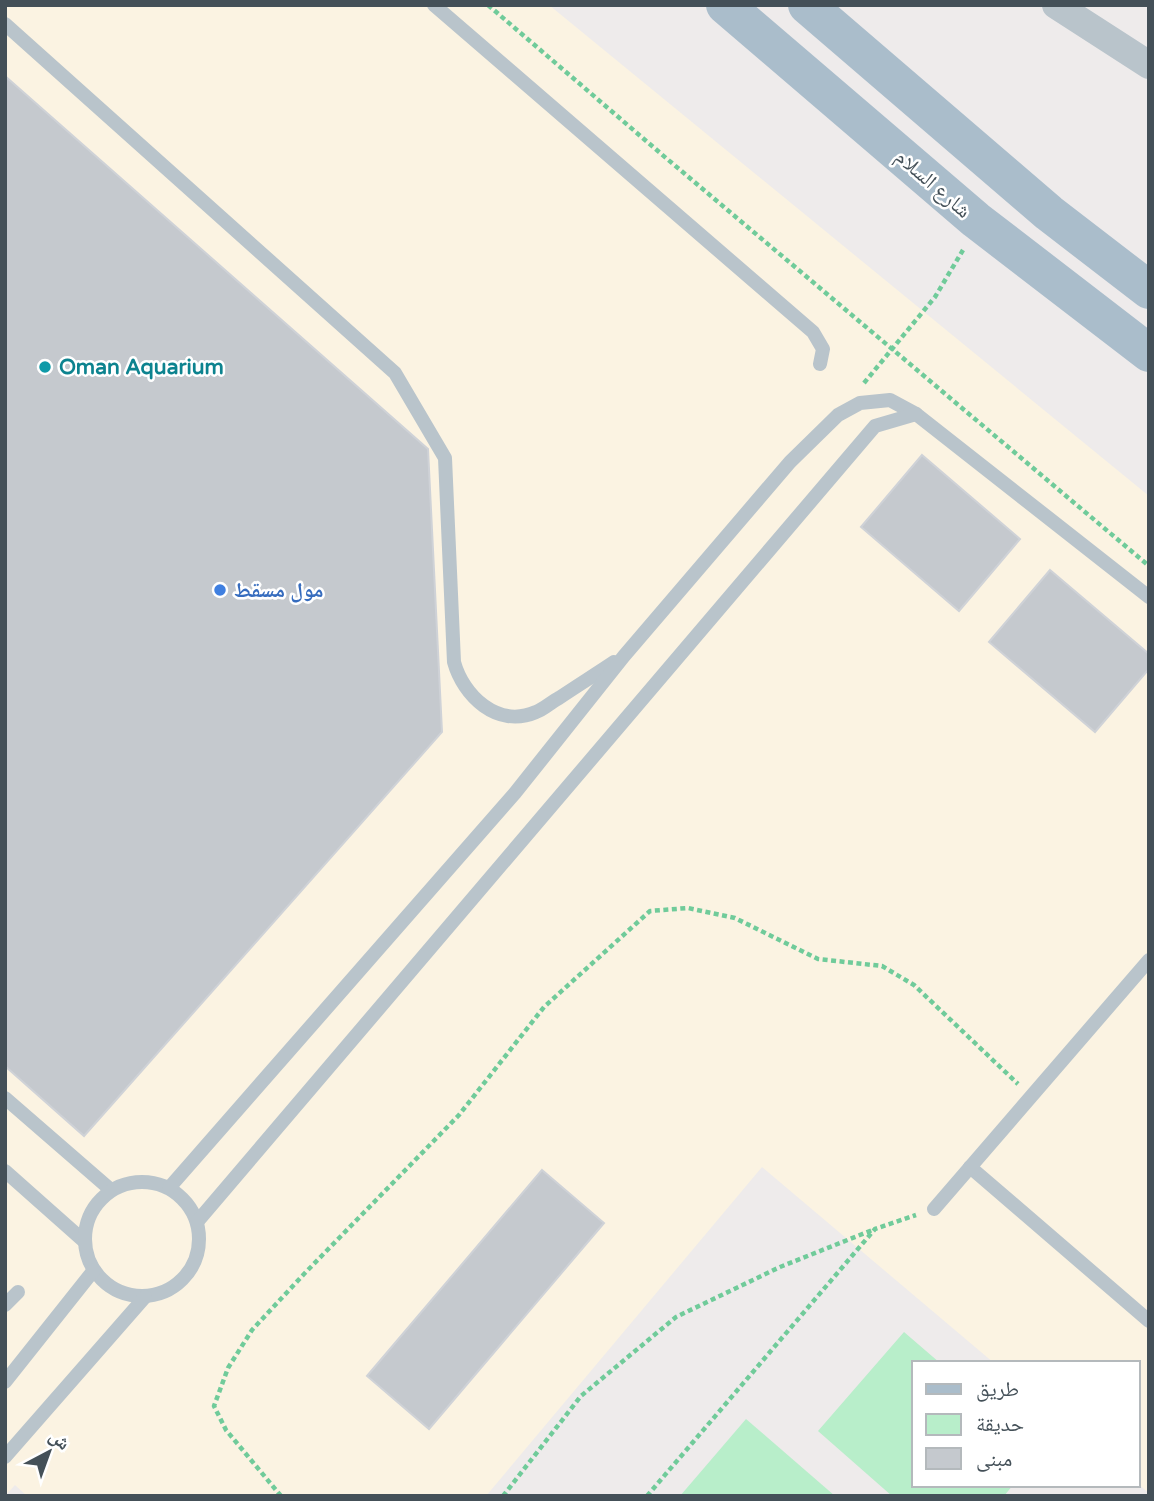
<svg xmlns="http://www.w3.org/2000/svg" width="1154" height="1501" font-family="'Varela Round','Noto Naskh Arabic',sans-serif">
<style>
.commercial{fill:#fbf3e2}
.green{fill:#b8eeca}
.building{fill:#c5c9ce;stroke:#cfd2d7;stroke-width:2}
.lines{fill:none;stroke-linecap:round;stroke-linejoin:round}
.path{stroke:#70cb9a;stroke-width:4.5;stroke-dasharray:5 3.5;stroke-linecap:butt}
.service{stroke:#b9c4cb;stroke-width:14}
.minor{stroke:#b9c4cb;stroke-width:28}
.primary{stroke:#aabdcb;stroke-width:38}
.culture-dot{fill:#0f9aa8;stroke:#fff;stroke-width:2.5}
.shop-dot{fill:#3f7fe0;stroke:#fff;stroke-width:2.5}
.labels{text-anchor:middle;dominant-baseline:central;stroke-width:5;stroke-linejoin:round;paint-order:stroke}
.street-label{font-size:21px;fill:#445058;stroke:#fff}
.culture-label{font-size:21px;font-weight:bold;fill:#0d838f;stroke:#fff;text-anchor:start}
.shop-label{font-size:21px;font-weight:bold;fill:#366cbe;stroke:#fff;text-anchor:start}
</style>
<rect width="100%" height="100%" fill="#eeebeb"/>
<path class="commercial" d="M5,5H549L1149,496V1493L1138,1484V1363H994L762,1167L486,1496H27L15,1485L5,1496Z"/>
<g class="green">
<path d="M904,1332L940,1363H914V1485H1013L1004,1496H892L818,1431Z"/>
<path d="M746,1419L835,1496H680Z"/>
</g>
<g class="building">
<path d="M5,76L428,449L442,732L84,1136L5,1066Z"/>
<path d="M922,455L1020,539L959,611L861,527Z"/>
<path d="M1050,570L1149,654V669L1095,732L989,642Z"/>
<path d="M542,1170L604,1223L429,1429L367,1376Z"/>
</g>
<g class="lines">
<g class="path">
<path d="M488,5L666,158L1149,566"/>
<path d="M864,383L935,297L963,250"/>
<path d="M281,1496L226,1430L214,1406L228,1368L252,1330L304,1274L459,1115L544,1007L650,911L688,908L735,918L818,959L882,966L914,985L1018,1084"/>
<path d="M503,1496L581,1396L676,1317L780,1267L875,1229"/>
<path d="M647,1496L875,1229L916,1215"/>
</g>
<g class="service">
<path d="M434,5L813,332L823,349L820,364"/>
<path d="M5,24L395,373L445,458L454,662C463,695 497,729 536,712C544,709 551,702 559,698C577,686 596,674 614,662"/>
<path d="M5,1098L111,1190"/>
<path d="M970,1167L1149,1321"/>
<path d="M5,1171L85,1242"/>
<circle cx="142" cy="1239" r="57"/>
<path d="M169,1188L515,793L624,656L790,462L838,415L860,403L890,400L916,414L1149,597"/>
<path d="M934,1209L1149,960"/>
<path d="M197,1222L875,426L916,414"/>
<path d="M5,1305L18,1292"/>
<path d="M5,1382L94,1270"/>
<path d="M5,1457L145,1297"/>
</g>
<path class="minor" d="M1056,5L1149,65"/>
<g class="primary">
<path d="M725,5L976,220L1149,353"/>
<path d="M807,5L1049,213L1149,290"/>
</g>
</g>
<circle class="culture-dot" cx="45" cy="367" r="7"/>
<circle class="shop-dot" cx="220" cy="590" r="7"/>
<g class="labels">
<g class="street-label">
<text transform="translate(933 184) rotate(41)">شارع السلام</text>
</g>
<g class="culture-label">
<text x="59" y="367">Oman Aquarium</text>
</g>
<g class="shop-label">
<text x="234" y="590">مول مسقط</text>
</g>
</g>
<rect width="1154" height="1501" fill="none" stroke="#445058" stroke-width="14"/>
<rect x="912" y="1361" width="228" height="126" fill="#ffffff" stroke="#b4b9bc" stroke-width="2"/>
<rect x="926" y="1384" width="35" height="10" fill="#aabdcb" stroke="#b4b9bc" stroke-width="2"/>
<text x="976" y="1396" font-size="21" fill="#445058">طريق</text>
<rect x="926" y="1414" width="35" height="21" fill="#b8eeca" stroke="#b4b9bc" stroke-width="2"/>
<text x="976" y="1431" font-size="21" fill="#445058">حديقة</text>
<rect x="926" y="1448" width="35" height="21" fill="#c5c9ce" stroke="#b4b9bc" stroke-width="2"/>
<text x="976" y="1466" font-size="21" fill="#445058">مبنى</text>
<g transform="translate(49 1452) rotate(41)" stroke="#ffffff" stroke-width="5" paint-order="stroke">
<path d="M0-5L12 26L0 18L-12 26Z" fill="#445058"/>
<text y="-10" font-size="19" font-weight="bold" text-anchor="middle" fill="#445058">ش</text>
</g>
</svg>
